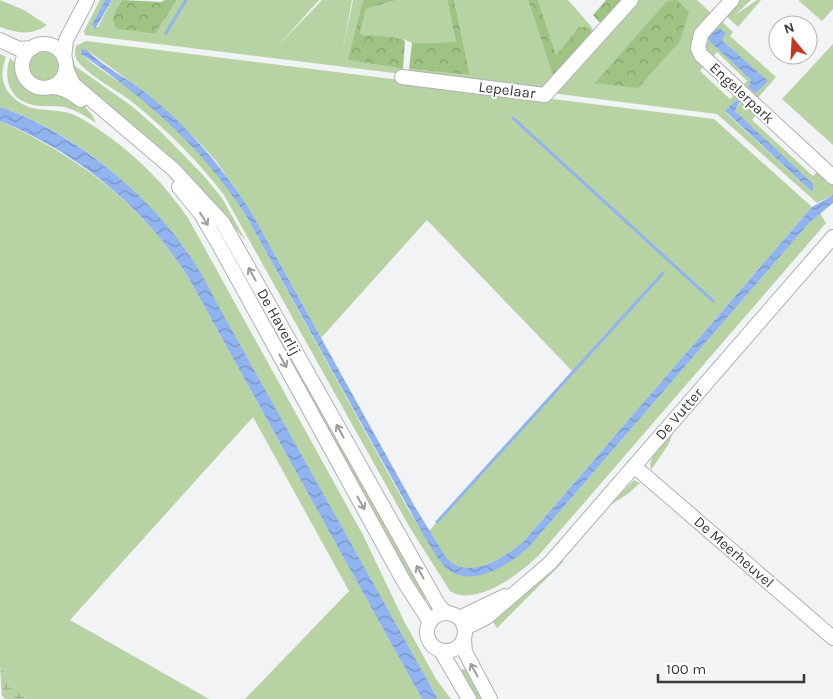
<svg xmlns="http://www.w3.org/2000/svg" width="833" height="699" font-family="Karla,sans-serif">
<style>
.green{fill:#b7d3a4;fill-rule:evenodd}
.forest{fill:url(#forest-crowns)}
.wetland{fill:url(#wetland-marsh)}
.water{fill:url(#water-waves)}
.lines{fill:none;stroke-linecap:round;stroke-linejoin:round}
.stream{stroke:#8fb4f0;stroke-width:3}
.minor-casing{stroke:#afb1b3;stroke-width:16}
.minor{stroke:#fff;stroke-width:14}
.oneway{stroke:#9c9c9d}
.labels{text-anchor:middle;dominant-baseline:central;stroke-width:4;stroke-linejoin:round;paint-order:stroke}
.street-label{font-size:15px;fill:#3a3a3b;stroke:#fff}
</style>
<defs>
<pattern id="forest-crowns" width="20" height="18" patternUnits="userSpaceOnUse" patternTransform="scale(1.25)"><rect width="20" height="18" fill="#9ec383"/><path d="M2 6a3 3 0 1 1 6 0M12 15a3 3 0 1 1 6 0" fill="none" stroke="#829f6c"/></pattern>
<pattern id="wetland-marsh" width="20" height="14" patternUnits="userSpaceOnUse" patternTransform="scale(1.25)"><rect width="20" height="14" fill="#b7d3a4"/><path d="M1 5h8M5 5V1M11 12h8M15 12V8" fill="none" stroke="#96ac87"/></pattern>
<pattern id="water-waves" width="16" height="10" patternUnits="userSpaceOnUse" patternTransform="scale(1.25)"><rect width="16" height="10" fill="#8fb4f0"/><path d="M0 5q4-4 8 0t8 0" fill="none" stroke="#7693c4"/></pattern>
</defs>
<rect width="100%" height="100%" fill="#f1f3f5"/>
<g class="green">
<path d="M0,0L24,10L47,25C31,36 17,33 0,27Z"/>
<path d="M100,0H105L92,27H98L112,0H122C116,10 108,18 117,29L155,34L177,0H319L277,47L322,0H352L342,54L353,0H363L349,60L403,69L402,74L85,35L84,31Z"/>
<path d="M397,0H447L456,42L412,43L401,38L360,34L366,9Z"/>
<path d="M454,0H528L552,73L579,27L556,55L538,0H568L590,25L595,33L552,83L540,90L411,73L409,69L470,75Z"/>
<path d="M635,0H697L713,15L698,32L705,64L700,71L730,99L736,93L758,113L752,120L813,176L819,170L833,183V195L817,203L717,114L551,93ZM736,100L740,103L735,111L813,189L810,190L725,112Z"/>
<path d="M737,0H751L734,16L757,0H761L738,27L724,14Z"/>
<path d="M798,0H833V9L822,21Z"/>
<path d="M719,19L733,32L730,36L776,77L756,100L741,87L747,81L717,52L711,59L704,53V37ZM726,33L721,39L767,81L756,93L748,87L751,80L709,41Z"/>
<path d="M86,41L714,119L812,207L524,541C509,555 471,580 450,563C441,556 435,540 429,531L572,371L427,220L321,338L250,210L216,161L196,139L146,93L87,50L80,52C86,62 129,87 141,97C182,130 217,169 245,214L409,511L440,560L453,573L504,565L529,547L809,223L820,213L826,223L539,555C522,572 476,608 450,591L410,528L224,195C199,162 168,131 136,105C118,90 95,80 80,64C75,59 74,52 76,46Z"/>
<path d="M69,42L73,43L70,50L75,66L133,107L161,132L203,175L222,198L246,241L227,219L75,82C70,68 66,56 69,42Z"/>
<path d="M833,44V145L782,99Z"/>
<circle cx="44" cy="66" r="15"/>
<path d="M0,54L6,57C0,72 1,87 14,98C31,114 51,107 72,114C84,119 97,128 108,136C140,159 165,185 188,218L363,535L404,621L436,679L451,699H438L190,256C144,192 76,132 0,107Z"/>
<path d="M10,58C20,66 18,79 28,87C39,95 51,89 62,93C75,98 92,110 96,123C86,116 76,110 64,107C54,105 43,107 33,105C9,100 3,78 10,58Z"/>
<path d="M0,121C78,156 142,204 188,277L422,699H245L349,591L253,417L70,620L209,699H26L0,668Z"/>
<path d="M223,235L428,598L421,601L221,237Z"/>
<path d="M673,433L668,445L651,470C647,456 664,443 673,433Z"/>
<path d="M634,480L640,483L629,493L609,506Z"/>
<path d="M559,561H564L497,628L490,618Z"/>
<path d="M466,668L484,699H473L458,672Z"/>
</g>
<g class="forest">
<path d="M122,0L161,2L165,0H177L155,34L117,29C108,18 116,10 122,0Z"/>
<path d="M363,0H397L366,9L360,34L401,38L405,41L403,69L348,60Z"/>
<path d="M447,0H454L470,75L409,69L412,43L456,42Z"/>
<path d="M528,0H538L556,55L579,27H588L593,34L556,74L552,73Z"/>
<path d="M606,0H623L604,21L599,22L593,15Z"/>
<path d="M677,0L689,12L680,41L638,88L595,83L667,1Z"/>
</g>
<path class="wetland" d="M0,668L26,699H5L2,696Z"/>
<g class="water">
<path d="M105,0H112L95,29L92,25Z"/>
<path d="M719,28L726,33L722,40L768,81L756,93L748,87L751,80L709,41V36Z"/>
<path d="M81,49L87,50C102,66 127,78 146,93C188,126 221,166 250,210L415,507L445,556C465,583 505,558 524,541L812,207L833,195V203L809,223L529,547C510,564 471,590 446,568C437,560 431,546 424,536L245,214C202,147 145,98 81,54Z"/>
<path d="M736,100L740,101L735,111L813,184V190H810L725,111Z"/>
<path d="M0,107C72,131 148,193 190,256C203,275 213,296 224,316L438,699H422L188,277C143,206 78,153 0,121Z"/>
</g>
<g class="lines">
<g class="stream">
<path d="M166,33L186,0"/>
<path d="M513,118L713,301"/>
<path d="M437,522L663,273"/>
</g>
<defs>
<g id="minor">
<path d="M732,0L701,34L698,48L701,55L833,177"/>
<path d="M0,40L19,49L33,48"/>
<circle cx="44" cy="66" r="22"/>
<path d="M64,58L66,40L87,0"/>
<path d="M66,68L73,84L173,169L223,223L439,606L446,613"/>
<path d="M402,77L545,95L631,0"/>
<path d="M50,87C64,87 70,92 81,100"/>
<path d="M179,187L201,214L218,243L403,580L430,622"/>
<path d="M634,466L833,638"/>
<circle cx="446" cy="632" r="19"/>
<path d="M459,618L505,596"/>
<path d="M465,628L487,617L550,563L833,237"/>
<path d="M464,640L465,652L490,699"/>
<path d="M441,651L469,699"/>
</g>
</defs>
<use href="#minor" class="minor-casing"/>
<use href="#minor" class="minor"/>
</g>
<defs><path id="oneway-shaft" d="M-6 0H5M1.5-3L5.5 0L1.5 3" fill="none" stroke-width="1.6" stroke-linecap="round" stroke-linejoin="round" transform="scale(1.25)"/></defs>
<g class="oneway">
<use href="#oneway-shaft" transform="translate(204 219) rotate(58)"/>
<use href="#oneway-shaft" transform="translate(252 274) rotate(-119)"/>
<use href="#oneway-shaft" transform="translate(283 361) rotate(61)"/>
<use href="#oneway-shaft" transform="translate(340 431) rotate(-119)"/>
<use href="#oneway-shaft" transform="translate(361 503) rotate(61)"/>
<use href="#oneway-shaft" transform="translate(420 572) rotate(-119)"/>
<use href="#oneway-shaft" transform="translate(474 670) rotate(-119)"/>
</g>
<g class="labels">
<g class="street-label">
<text transform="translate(507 90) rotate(7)">Lepelaar</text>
<text transform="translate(742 93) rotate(43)">Engelerpark</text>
<text transform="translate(279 322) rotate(61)">De Haverlij</text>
<text transform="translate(679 414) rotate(-49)">De Vutter</text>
<text transform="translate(734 552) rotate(41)">De Meerheuvel</text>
</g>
</g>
<g transform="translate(793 40) rotate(342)"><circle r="24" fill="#ffffff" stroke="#b0b0b1"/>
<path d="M0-4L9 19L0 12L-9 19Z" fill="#c33822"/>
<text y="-8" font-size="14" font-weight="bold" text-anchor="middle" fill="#3a3a3b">N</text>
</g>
<path d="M658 674v8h146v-8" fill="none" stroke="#3a3a3b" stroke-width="2.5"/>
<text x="666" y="674" font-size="15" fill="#3a3a3b" stroke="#ffffff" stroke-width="4" paint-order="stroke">100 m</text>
</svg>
